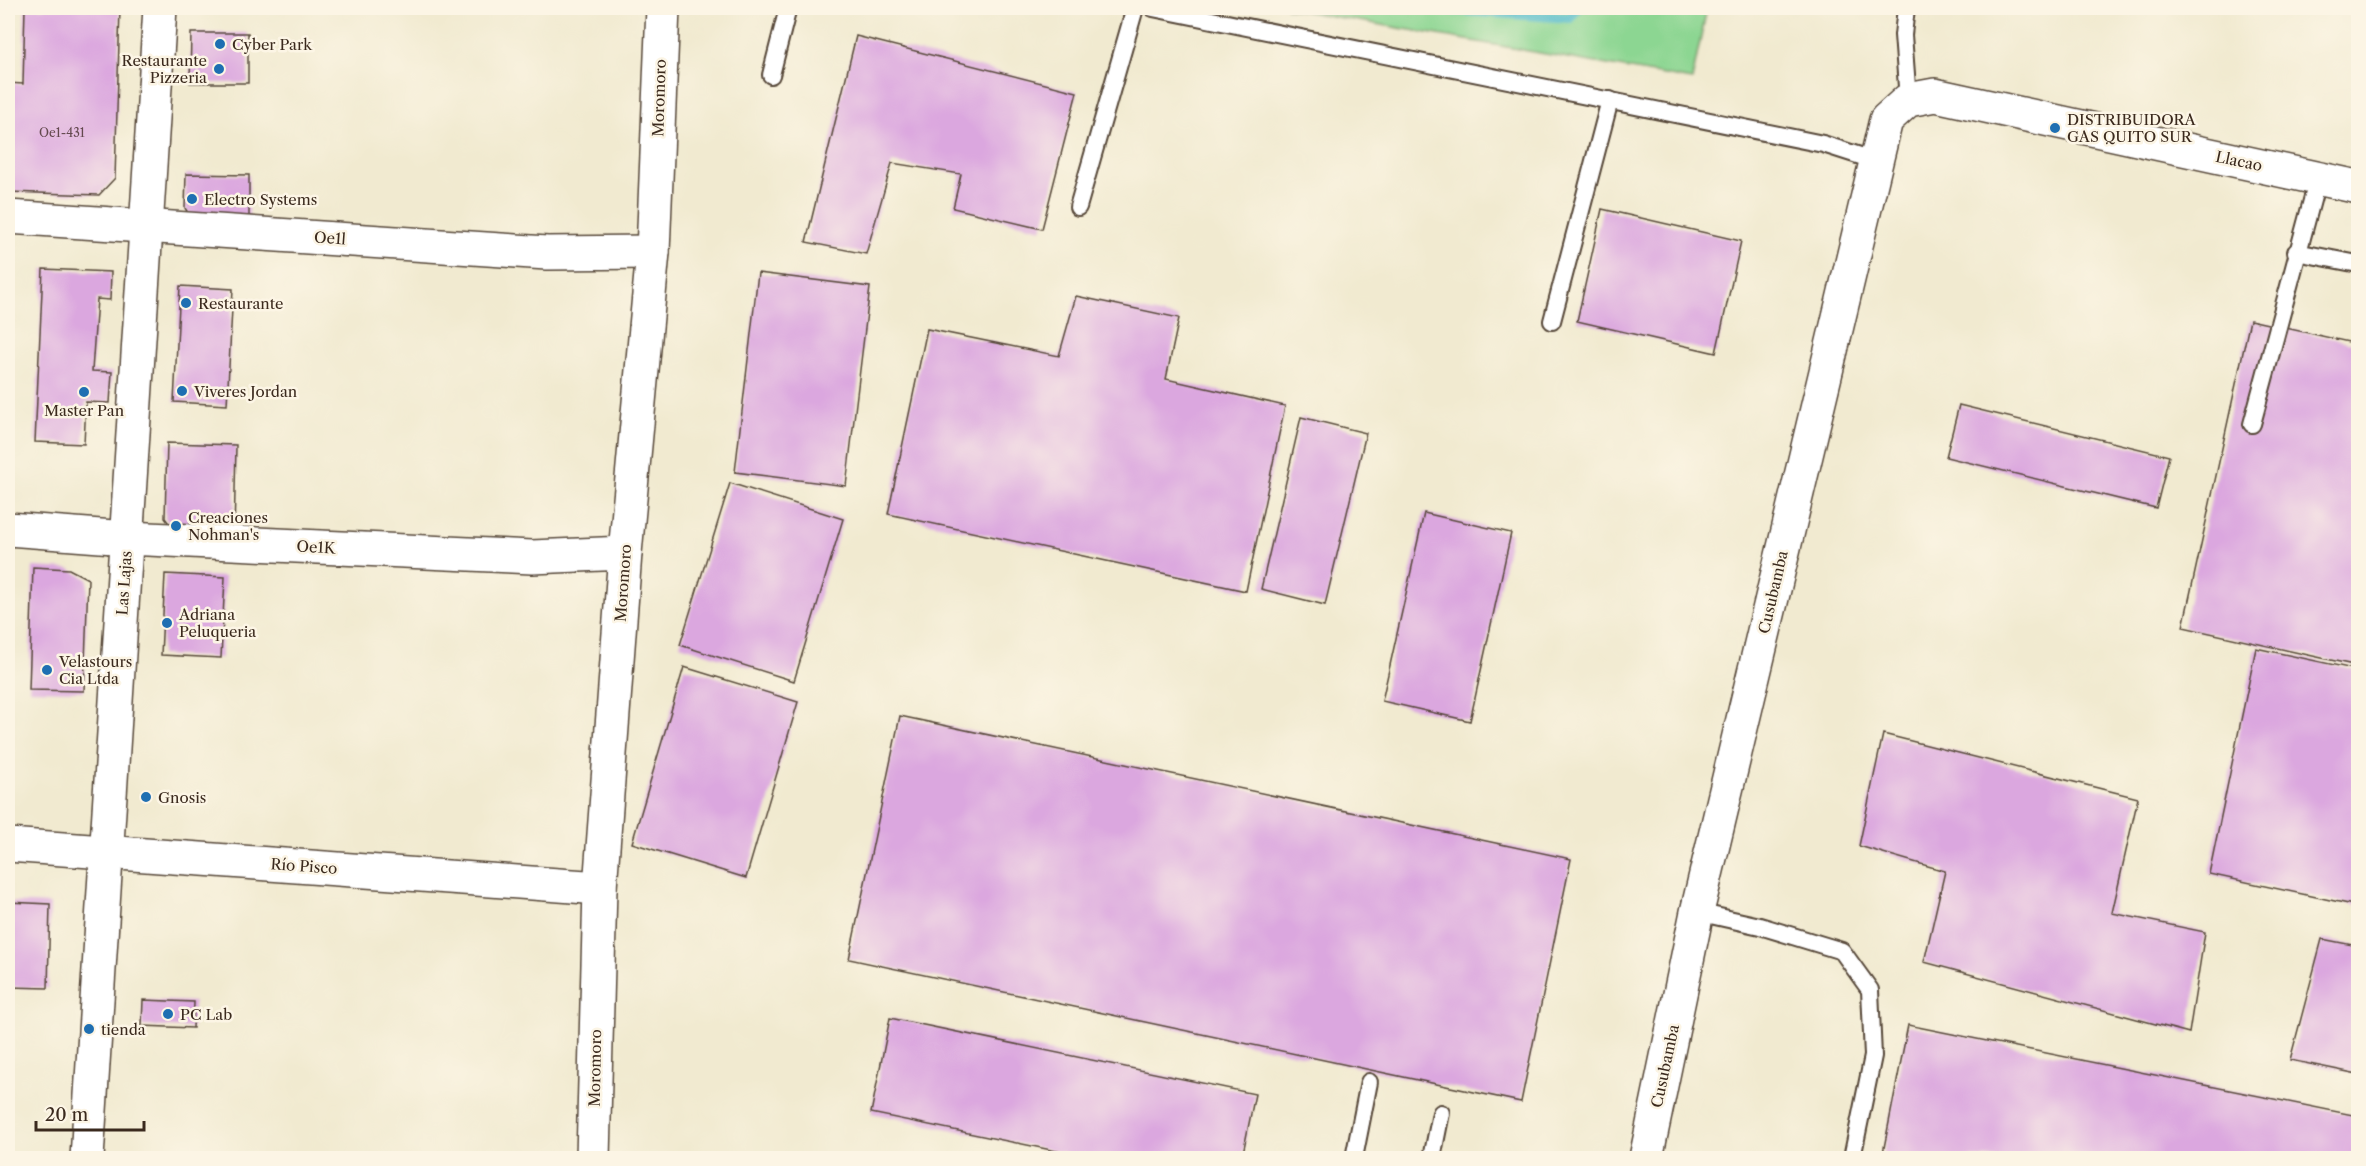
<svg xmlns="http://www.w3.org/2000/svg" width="2366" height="1166" font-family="'Libre Caslon Text',serif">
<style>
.green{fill:#8cd692;stroke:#648058;stroke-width:1.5}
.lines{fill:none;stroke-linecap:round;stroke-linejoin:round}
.stream{stroke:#4fbbc9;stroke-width:10}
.building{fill:#dba7df}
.lane-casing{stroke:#564739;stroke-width:20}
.street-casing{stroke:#564739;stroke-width:36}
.lane{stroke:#fff;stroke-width:16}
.street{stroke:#fff;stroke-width:33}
.poi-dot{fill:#1f6fb2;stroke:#fcf5e5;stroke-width:2}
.labels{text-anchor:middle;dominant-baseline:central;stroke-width:5;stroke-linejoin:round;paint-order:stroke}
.number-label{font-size:12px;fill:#63494e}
.poi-label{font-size:15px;fill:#3b2a1e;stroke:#fcf5e5;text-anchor:start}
.street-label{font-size:15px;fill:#3b2a1e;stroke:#fcf5e5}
</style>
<rect width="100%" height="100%" fill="#fcf5e5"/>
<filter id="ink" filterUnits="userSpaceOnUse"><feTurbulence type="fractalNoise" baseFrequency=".0167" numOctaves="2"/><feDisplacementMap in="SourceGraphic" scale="12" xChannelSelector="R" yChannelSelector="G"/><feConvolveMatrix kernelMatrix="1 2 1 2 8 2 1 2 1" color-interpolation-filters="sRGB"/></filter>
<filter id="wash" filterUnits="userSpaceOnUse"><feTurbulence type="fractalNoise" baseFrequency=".008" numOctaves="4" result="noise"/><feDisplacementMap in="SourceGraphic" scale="24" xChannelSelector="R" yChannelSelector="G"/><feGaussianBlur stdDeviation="1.35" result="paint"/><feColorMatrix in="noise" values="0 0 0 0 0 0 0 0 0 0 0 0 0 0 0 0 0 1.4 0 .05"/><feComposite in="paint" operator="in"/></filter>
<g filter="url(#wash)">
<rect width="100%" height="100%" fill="#f1ead0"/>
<path class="green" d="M1286,8H1707L1692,80Z"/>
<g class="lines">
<path class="stream" d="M1423,8L1570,18L1578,8"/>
</g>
<g id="blocks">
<g class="building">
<path d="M25,8H120L115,178L99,195L8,192V83L23,84Z"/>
<path d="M191,33H248V83H190Z"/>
<path d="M856,36L1077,92L1042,229L953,208L961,174L892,163L866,254L806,242Z"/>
<path d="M186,174L249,175V222L193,221L185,208Z"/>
<path d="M1602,209L1741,241L1716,353L1577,321Z"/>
<path d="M43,269L111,272L110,300L97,299L92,371L112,372L110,403L86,402L84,444L35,442Z"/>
<path d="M758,273L870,287L846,486L735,472Z"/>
<path d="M180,286L233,289L227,405L174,402Z"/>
<path d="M1076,296L1179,318L1166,379L1285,406L1246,591L888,514L927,329L1059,356Z"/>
<path d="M2250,320L2358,344V666L2183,627Z"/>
<path d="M1959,405L2169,456L2156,508L1946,457Z"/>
<path d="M1301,417L1366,433L1325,605L1261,589Z"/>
<path d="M167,443L236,445L234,536L177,534L165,518Z"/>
<path d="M730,483L843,519L794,681L680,645Z"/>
<path d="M1424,513L1511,533L1470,721L1382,701Z"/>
<path d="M33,567L69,569L88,579L84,691L29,690Z"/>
<path d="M165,574L225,577L221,658L161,655Z"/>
<path d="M2256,648L2358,670V906L2209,874Z"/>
<path d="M684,667L798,702L746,878L632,843Z"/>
<path d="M900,716L1571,859L1521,1102L849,959Z"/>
<path d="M1883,734L2138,798L2112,913L2205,932L2189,1033L1924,962L1945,871L1859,846Z"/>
<path d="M8,902L50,904L48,988L8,987Z"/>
<path d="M2322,939L2358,946V1074L2290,1060Z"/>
<path d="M143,1000L194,1002L193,1028L142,1026Z"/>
<path d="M890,1018L1255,1094L1242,1158H1090L871,1113Z"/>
<path d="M1908,1025L2358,1116V1158H1882Z"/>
</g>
</g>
</g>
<g filter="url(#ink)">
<use href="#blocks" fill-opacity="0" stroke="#564739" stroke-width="1.5"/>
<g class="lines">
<defs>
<g id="lane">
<path d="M1153,8L1823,144L1876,161"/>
<path d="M1906,8L1903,35L1908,100"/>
<path d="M771,75L788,8"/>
<path d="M1078,207L1135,8"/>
<path d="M2296,252L2358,264"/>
<path d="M1552,321L1610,100"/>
<path d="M2252,424L2318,178"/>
<path d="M1697,912L1760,926L1842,951L1870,990L1873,1056L1852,1158"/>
<path d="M1354,1158L1369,1082"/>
<path d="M1432,1158L1441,1113"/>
</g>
<g id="street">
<path d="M8,217L547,253L653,252"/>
<path d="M8,529L127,538L532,557L625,553"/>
<path d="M8,845L600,888"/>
<path d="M87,1158L160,8"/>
<path d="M593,1158L600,888L625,553L653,252L663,8"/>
<path d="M1646,1158L1697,912L1886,120L1908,100L1935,95L2358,187"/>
</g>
</defs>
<use href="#lane" class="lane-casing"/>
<use href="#street" class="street-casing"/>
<use href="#lane" class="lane"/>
<use href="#street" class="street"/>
</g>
</g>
<g class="poi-dot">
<circle cx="220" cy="44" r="6"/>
<circle cx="219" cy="69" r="6"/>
<circle cx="2055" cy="128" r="6"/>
<circle cx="192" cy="199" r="6"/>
<circle cx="186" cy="303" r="6"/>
<circle cx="182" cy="391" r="6"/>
<circle cx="84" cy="392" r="6"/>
<circle cx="176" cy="526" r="6"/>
<circle cx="167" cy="623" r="6"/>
<circle cx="47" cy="670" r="6"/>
<circle cx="146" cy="797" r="6"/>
<circle cx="168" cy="1014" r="6"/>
<circle cx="89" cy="1029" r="6"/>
</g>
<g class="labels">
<g class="number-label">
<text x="62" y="132">Oe1-431</text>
</g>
<g class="poi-label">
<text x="232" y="44">Cyber Park</text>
<text x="207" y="60" text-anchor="end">Restaurante<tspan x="207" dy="17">Pizzeria</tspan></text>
<text x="2067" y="119">DISTRIBUIDORA<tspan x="2067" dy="17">GAS QUITO SUR</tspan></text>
<text x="204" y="199">Electro Systems</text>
<text x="198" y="303">Restaurante</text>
<text x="194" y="391">Viveres Jordan</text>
<text x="84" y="410" text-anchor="middle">Master Pan</text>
<text x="188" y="517">Creaciones<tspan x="188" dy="17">Nohman's</tspan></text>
<text x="179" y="614">Adriana<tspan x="179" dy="17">Peluqueria</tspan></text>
<text x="59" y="661">Velastours<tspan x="59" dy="17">Cia Ltda</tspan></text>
<text x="158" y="797">Gnosis</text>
<text x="180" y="1014">PC Lab</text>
<text x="101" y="1029">tienda</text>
</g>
<g class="street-label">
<text transform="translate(659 98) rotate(-88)">Moromoro</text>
<text transform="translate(2239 161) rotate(12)">Llacao</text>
<text transform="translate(330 238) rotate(4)">Oe1l</text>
<text transform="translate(316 547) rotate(3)">Oe1K</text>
<text transform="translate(124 583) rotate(-86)">Las Lajas</text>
<text transform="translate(623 583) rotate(-86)">Moromoro</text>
<text transform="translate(1773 592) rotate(-77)">Cusubamba</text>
<text transform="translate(304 866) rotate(4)">Río Pisco</text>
<text transform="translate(1665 1066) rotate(-78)">Cusubamba</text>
<text transform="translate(595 1068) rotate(-89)">Moromoro</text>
</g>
</g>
<rect width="2366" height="1166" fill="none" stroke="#fcf5e5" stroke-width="30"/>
<path d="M36 1121v9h108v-9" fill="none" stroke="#3b2a1e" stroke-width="3"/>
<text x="45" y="1121" font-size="18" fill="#3b2a1e" stroke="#fcf5e5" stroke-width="4.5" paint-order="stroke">20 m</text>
</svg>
